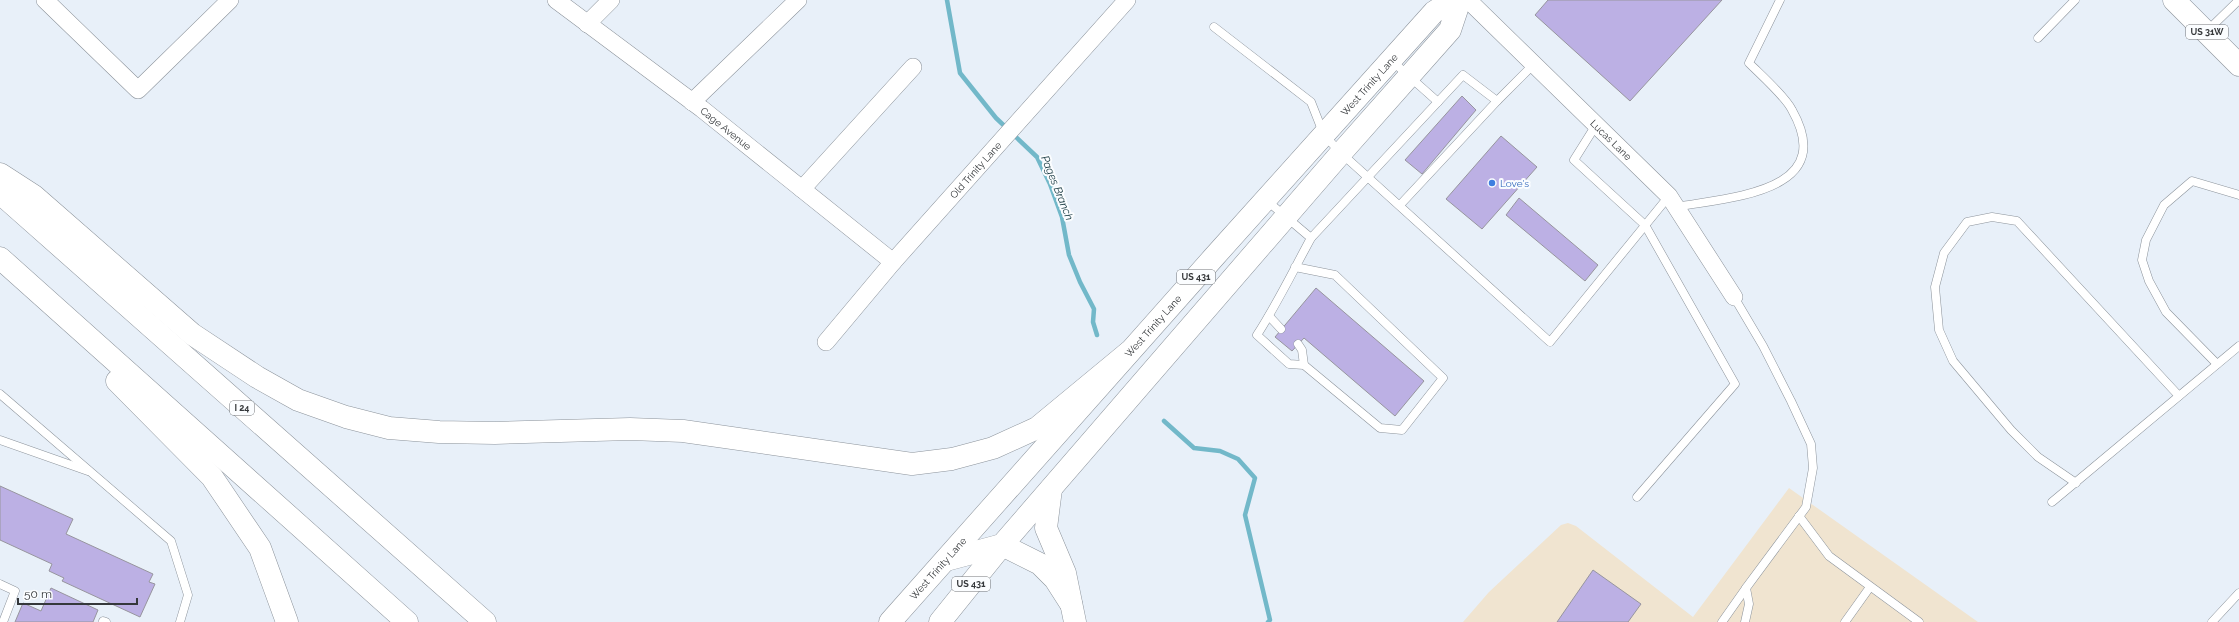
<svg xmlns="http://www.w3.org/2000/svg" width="2239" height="622" font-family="Raleway,sans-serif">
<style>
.industrial{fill:#f0e4d0}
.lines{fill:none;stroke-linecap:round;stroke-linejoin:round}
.stream{stroke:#72b8c9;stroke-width:4.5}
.building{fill:#bcb0e4;stroke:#97959e}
.service-casing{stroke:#8c939b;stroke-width:9}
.minor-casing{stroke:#8c939b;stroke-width:18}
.primary-casing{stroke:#8c939b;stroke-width:23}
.motorway-casing{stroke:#8c939b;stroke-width:23}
.service{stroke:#fff;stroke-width:8}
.minor{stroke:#fff;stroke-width:17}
.primary{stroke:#fff;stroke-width:22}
.motorway{stroke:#fff;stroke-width:22}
.shop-dot{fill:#3f7fe0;stroke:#fbfdff;stroke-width:1.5}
.labels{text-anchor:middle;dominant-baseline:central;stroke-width:4;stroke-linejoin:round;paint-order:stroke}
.shield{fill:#fbfdff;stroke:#707376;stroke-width:1}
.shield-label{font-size:9px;font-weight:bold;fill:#35383b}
.street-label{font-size:10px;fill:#35383b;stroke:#fbfdff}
.shop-label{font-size:10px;fill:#366cbe;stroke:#fbfdff;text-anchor:start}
.water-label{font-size:11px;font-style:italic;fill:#12343c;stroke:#fbfdff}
</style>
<rect width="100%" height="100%" fill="#e8f0f9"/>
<path class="industrial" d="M1789,488L1978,622H1463L1489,592L1561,525L1568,523L1576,526L1693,617Z"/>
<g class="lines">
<g class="stream">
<path d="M947,0L960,73L996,118L1037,157L1050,184L1062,217L1069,255L1080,282L1094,309L1093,322L1097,335"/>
<path d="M1164,421L1194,448L1220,451L1238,459L1255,478L1245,515L1270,620L1268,622"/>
</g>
</g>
<g class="building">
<path d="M1548,0H1722L1630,101L1535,15Z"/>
<path d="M1462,96L1476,110L1422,174L1405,160Z"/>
<path d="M1501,136L1537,167L1482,229L1446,199Z"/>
<path d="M1519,198L1598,265L1585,281L1506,215Z"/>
<path d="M1316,288L1424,381L1395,416L1304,338L1292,351L1275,337Z"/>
<path d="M0,486L73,519L66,534L153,574L149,582L155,584L140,617L62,581L64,578L49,571L52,564L0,540Z"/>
<path d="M1593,570L1641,604L1628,622H1557Z"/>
<path d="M51,588L98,610L93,622H15L23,603L41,611Z"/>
</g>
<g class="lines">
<defs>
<g id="service">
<path d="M1214,27L1311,102L1324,135L1341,153L1550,342L1669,196"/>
<path d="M2206,32L2239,0"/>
<path d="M2038,38L2075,0"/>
<path d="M1392,61L1438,102"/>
<path d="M1596,125L1574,160L1645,225L1735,384L1637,497"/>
<path d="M1266,200L1311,238L1463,75L1497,101L1534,64"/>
<path d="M1400,205L1497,101"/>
<path d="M1676,207C1729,197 1839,193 1792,110C1785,96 1761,75 1749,63L1780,0"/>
<path d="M1295,267L1335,275L1443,378L1402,430L1380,428L1304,365L1289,364L1257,335C1277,304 1293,271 1311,238"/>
<path d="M1734,297L1763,346L1791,401L1811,444L1813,468L1806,507L1746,588L1749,604L1745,622"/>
<path d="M1269,316L1281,329"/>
<path d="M1298,344L1302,350L1304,365"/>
<path d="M2217,364L2166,312L2149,281L2142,260L2146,240L2164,205L2192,181L2239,195"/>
<path d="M0,394L171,541L188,595L180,622"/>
<path d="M0,440L88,471"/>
<path d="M2076,483L2038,457L2011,430L1953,361L1939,330L1935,287L1944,253L1967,222L1992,217L2017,221L2179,396"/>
<path d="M2052,502L2239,346"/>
<path d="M1799,516L1829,556L1919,622"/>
<path d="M0,584L15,591L3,622"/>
<path d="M103,621L106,622"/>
<path d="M1722,622L1746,588"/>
<path d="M1845,622L1870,587"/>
<path d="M2212,622L2239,593"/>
</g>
<g id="minor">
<path d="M45,0L138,90L230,0"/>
<path id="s1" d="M556,0L702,109L893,262"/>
<path id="s2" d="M1468,0L1669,196L1734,297"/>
<path d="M587,24L611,0"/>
<path d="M692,102L798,0"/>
<path d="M802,189L913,67"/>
<path id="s3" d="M826,342L893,262L1127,0"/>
</g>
<g id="primary">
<path d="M2174,0L2239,65"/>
<path id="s4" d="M890,622L1214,257L1434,12L1452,0"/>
<path d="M940,622L1002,545L1341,153L1450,30L1460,0"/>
</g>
<g id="motorway">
<path d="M0,174L34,196L192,334L257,377L298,400L346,417L389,428L439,432L495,433L630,429L683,431L912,464L952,459L993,448L1037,428L1129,352"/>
<path d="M0,193L485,622"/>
<path d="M0,258L407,622"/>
<path d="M117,381L212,477L260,548L287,622"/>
<path d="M1051,489L1046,528L1065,573L1075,622"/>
<path d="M946,560L1002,545L1040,564L1055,579L1071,604"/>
</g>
</defs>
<use href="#service" class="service-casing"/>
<use href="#minor" class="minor-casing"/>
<use href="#primary" class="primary-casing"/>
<use href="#motorway" class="motorway-casing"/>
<use href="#service" class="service"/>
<use href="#minor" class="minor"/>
<use href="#primary" class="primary"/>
<use href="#motorway" class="motorway"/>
</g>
<circle class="shop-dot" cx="1492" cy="183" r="4"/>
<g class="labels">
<g class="shield">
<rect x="2186" y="25" width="42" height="14" rx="3"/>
<rect x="1177" y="270" width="38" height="14" rx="3"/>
<rect x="230" y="401" width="24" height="14" rx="3"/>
<rect x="952" y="577" width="38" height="14" rx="3"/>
</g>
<g class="shield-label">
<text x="2207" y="32">US 31W</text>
<text x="1196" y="277">US 431</text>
<text x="242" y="408">I 24</text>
<text x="971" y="584">US 431</text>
</g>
<g class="street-label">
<text stroke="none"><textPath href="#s4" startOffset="720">West Trinity Lane</textPath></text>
<text stroke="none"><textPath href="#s1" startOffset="213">Cage Avenue</textPath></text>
<text stroke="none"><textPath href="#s2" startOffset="200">Lucas Lane</textPath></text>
<text stroke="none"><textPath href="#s3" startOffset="228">Old Trinity Lane</textPath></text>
<text stroke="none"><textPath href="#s4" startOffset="396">West Trinity Lane</textPath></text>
<text stroke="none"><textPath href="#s4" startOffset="72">West Trinity Lane</textPath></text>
</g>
<g class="shop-label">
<text x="1500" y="183">Love's</text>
</g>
<g class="water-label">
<text transform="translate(1057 188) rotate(68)">Pages Branch</text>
</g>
</g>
<path d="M18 598v6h119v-6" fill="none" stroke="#35383b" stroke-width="2"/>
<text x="24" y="598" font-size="12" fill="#35383b" stroke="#fbfdff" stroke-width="3" paint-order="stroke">50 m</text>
</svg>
